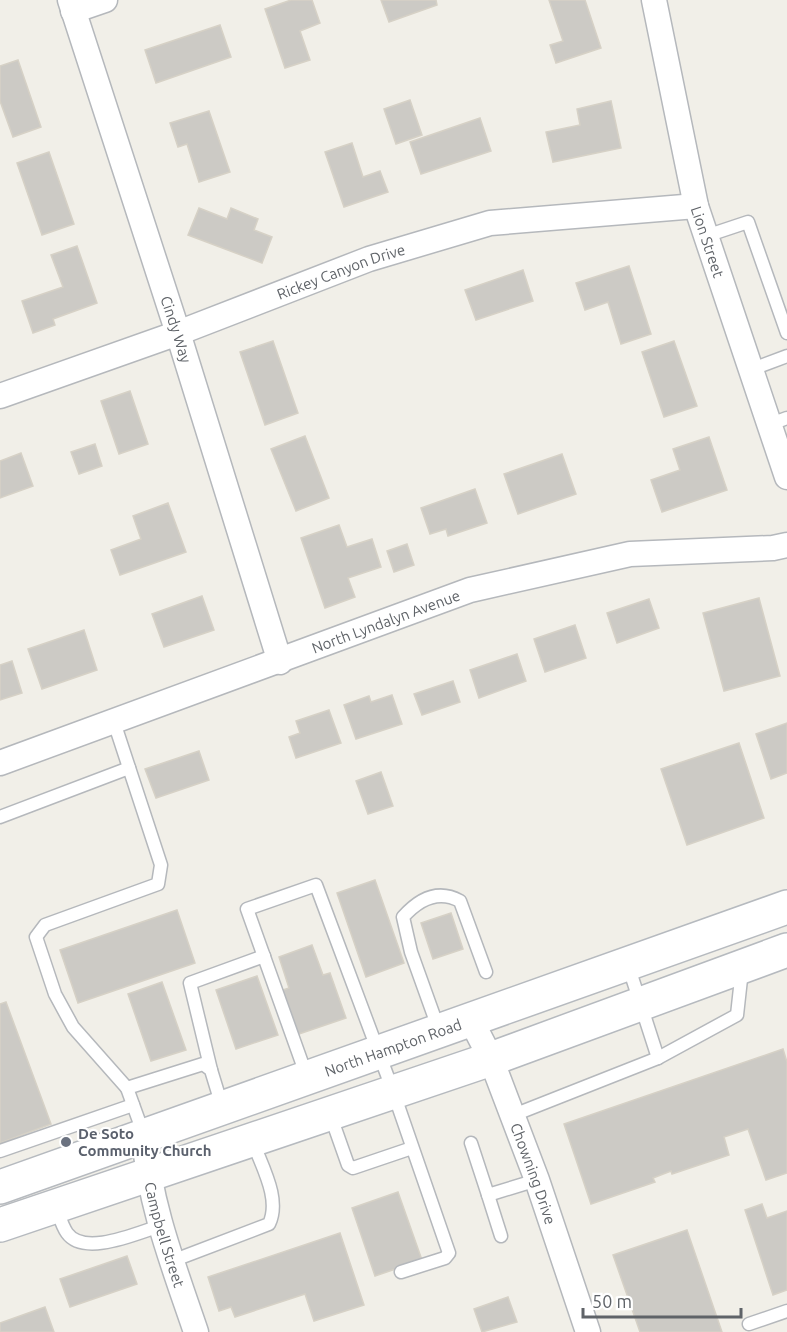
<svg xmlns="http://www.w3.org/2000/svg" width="787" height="1332" font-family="Ubuntu,sans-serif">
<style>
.building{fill:#cccac5;stroke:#d6d1c6;stroke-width:1.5}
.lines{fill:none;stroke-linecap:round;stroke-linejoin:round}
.service-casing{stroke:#b5b8bc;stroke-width:15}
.minor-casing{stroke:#b5b8bc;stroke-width:27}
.secondary-casing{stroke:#b6babf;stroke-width:36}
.service{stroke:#fff;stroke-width:12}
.minor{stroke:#fff;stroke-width:24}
.secondary{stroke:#fff;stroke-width:33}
.worship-dot{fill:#6b7280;stroke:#fff;stroke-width:2}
.labels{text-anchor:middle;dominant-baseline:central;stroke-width:4.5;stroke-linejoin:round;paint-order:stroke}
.street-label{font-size:15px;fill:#5f6368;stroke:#fff}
.worship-label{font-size:15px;font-weight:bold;fill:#5b616d;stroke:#fff;text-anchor:start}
</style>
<rect width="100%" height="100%" fill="#f1efe8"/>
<g class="building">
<path d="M291,0H312L320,23L300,31L310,60L285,68L265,9Z"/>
<path d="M381,0H436L437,5L389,22Z"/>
<path d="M549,0H585L601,48L556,63L550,45L563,41Z"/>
<path d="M220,25L231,57L156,83L145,50Z"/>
<path d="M18,60L41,127L13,137L0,101V66Z"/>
<path d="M410,100L422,135L396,144L384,109Z"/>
<path d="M611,101L621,148L553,162L546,132L580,125L577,109Z"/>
<path d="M209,111L230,172L199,182L187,144L178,147L170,123Z"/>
<path d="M480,118L491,151L421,174L410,142Z"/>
<path d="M352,143L363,177L380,171L388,192L344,207L325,152Z"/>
<path d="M49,152L74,224L42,235L17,163Z"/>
<path d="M199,208L227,219L231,208L258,219L254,230L272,237L262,263L188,235Z"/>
<path d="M77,246L97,303L53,319L55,325L33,333L22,301L63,287L51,255Z"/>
<path d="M629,266L651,334L621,344L608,302L585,310L576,283Z"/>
<path d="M523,270L533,301L476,320L465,290Z"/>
<path d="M273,341L298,413L265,425L240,352Z"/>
<path d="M674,341L697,406L664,417L642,352Z"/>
<path d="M130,391L148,444L119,454L101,401Z"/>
<path d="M305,436L329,498L296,511L271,449Z"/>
<path d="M709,437L727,490L662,512L651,480L680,470L673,449Z"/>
<path d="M95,444L102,466L79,474L71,452Z"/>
<path d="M21,453L33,486L0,498V461Z"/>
<path d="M562,454L576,494L518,514L504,474Z"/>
<path d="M475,489L487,523L448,536L446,529L430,534L421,508Z"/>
<path d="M168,503L186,552L120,575L111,550L141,539L133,516Z"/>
<path d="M339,525L347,547L372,539L381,567L348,578L355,597L325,608L301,538Z"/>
<path d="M407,544L414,565L394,572L387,551Z"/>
<path d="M202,596L214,630L164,647L152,614Z"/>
<path d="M759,598L780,676L724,691L703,613Z"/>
<path d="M649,599L659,628L617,643L607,613Z"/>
<path d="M575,625L586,658L545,672L534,639Z"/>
<path d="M84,630L97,670L42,689L28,649Z"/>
<path d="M517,654L526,681L479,698L470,670Z"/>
<path d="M12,661L22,693L0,700V665Z"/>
<path d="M453,681L460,702L422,715L414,694Z"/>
<path d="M392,695L402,724L356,739L344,705L369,696L371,702Z"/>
<path d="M329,710L341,743L296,758L289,737L300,733L296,721Z"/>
<path d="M787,723V773L771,779L756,734Z"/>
<path d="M739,743L764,818L687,845L661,769Z"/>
<path d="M199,751L209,780L156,798L145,769Z"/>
<path d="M381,772L393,806L368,814L356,781Z"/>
<path d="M375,880L404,963L366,977L337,893Z"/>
<path d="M177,910L195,963L78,1003L60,950Z"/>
<path d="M451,913L463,949L433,959L421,923Z"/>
<path d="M312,945L323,975L330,973L346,1018L296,1035L280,991L289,988L279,957Z"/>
<path d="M257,976L278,1035L236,1049L216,990Z"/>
<path d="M162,982L186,1050L151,1061L128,994Z"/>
<path d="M6,1002L51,1124L0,1143V1004Z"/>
<path d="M783,1049L787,1062V1173L766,1180L748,1129L724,1137L729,1155L672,1174L671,1171L653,1178L655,1182L591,1204L564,1124Z"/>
<path d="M398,1192L422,1260L375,1276L352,1208Z"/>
<path d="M762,1204L767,1218L787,1211V1290L773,1295L745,1210Z"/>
<path d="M687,1230L722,1332H640L613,1255Z"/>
<path d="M340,1233L364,1305L314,1321L305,1294L235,1317L231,1307L219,1311L208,1277Z"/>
<path d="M127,1256L137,1284L70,1307L60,1279Z"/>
<path d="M508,1297L517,1322L482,1332L474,1309Z"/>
<path d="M45,1307L54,1332H0V1323Z"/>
</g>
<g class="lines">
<defs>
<g id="service">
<path d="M706,236L748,222L787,333"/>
<path d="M750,370L787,356"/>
<path d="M768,425L787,418"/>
<path d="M114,722L161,865L158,884L45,925L36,937L55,994L73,1027L127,1088"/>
<path d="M0,817L129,768"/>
<path d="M628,965L658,1058"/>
<path d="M439,1030L411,952L403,917C419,899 438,889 460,901L486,972"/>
<path d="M211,1070L190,983L264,956"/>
<path d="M307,1077L247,909L316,885L393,1091L449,1253L445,1258L401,1272"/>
<path d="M330,1114L348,1165L353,1168L412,1148"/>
<path d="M511,1116L658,1058L737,1015L742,970"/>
<path d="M144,1135L127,1088L203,1064L211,1070L222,1106"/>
<path d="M471,1143L488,1195L537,1180"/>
<path d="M0,1151L133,1105"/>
<path d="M488,1195L501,1236"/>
<path d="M56,1207C59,1215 62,1226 67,1233C84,1257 137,1233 160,1226"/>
<path d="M172,1261L269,1224C281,1199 262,1167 253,1142"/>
<path d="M749,1324L787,1311"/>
</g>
<g id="minor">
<path id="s1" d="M70,0L178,333L280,662"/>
<path id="s2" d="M654,0L696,206L787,477"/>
<path d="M73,11L105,0"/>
<path id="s3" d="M0,396L178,333L369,259L490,223L696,206"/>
<path id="s4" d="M0,763L470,590L630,554L773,548L787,545"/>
<path id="s5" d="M471,1020L491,1059L537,1180L588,1332"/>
<path id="s6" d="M144,1135C149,1204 174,1267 196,1332"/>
</g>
<g id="secondary">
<path id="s7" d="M0,1187L787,907"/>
<path d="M0,1225L491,1059L787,950"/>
</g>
</defs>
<use href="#service" class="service-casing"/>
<use href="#minor" class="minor-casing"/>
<use href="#secondary" class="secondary-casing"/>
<use href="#service" class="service"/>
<use href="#minor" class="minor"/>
<use href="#secondary" class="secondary"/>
</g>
<circle class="worship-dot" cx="66" cy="1142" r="6"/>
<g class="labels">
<g class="street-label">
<text stroke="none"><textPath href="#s2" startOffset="248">Lion Street</textPath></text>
<text stroke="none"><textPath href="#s3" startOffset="363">Rickey Canyon Drive</textPath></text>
<text stroke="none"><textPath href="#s1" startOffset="346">Cindy Way</textPath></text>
<text stroke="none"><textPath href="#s4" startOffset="411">North Lyndalyn Avenue</textPath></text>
<text stroke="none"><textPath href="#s7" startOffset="417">North Hampton Road</textPath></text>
<text stroke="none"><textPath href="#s5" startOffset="166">Chowning Drive</textPath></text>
<text stroke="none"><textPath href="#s6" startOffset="102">Campbell Street</textPath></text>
</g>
<g class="worship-label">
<text x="78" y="1133">De Soto<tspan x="78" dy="17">Community Church</tspan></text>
</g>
</g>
<path d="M583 1308v9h158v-9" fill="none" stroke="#5f6368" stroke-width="3"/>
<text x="592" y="1308" font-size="18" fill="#5f6368" stroke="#ffffff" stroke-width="4.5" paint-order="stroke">50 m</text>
</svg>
